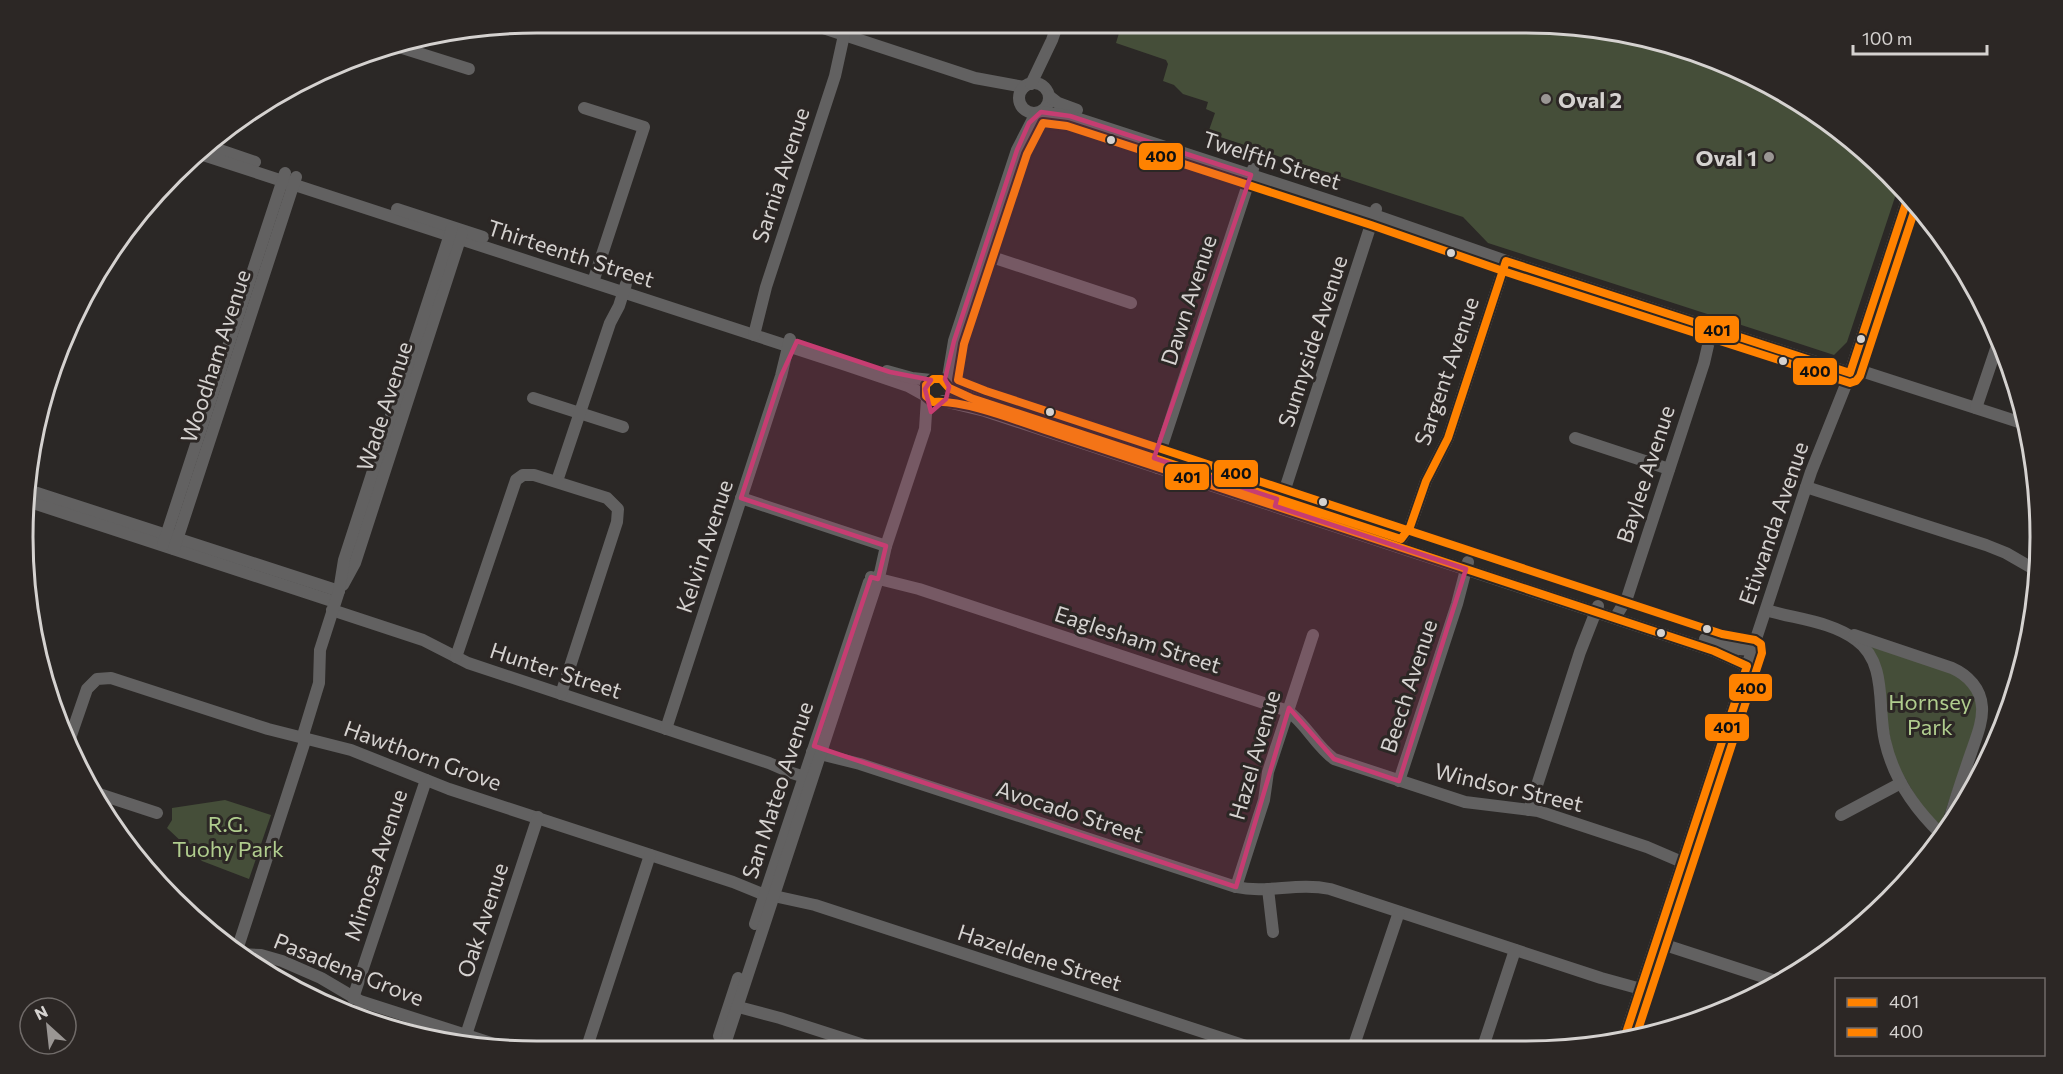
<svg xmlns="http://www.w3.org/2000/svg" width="2063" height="1074" font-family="Commissioner,sans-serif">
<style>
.green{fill:#454e39}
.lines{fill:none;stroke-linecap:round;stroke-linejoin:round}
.minor{stroke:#626161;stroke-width:12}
.bus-1-casing{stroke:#2c2725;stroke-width:12}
.bus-2-casing{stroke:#2c2725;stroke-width:12}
.bus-1{stroke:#ff8200;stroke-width:8}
.bus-2{stroke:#ff8200;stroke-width:8}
.marked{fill:#c63d72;fill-opacity:0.2;stroke:#c63d72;stroke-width:4.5;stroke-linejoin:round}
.poi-dot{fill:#9a9694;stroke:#2c2725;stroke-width:2}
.bus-dot{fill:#d5d2d0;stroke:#2c2725;stroke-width:2}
.labels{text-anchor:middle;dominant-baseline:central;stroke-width:6;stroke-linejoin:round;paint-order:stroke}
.poi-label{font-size:22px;font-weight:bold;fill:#d5d2d0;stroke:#2c2725;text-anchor:start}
.street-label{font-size:22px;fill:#d5d2d0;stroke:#2c2725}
.park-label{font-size:22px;fill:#b0cd8e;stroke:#2c2725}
.rim{fill:none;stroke:#d5d2d0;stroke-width:3}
.line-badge{stroke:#2c2725;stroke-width:2}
.pale-badge-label{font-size:16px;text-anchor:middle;font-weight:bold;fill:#111}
</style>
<rect width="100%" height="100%" fill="#2b2826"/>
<g class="green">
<path d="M1122,23L1559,24L1659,40L1754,76L1839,129L1899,185L1847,342L1834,355L1488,243L1463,217L1208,133L1215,113L1206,109L1208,102L1183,94L1174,85L1163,81L1168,64L1166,60L1116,43Z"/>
<path d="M1874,646L1959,676L1972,689L1977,705L1976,722L1941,824H1939L1922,807L1895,761L1871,647Z"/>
<path d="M225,800L271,815L249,879L202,861L167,828L172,820V808Z"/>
</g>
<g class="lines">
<g class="minor">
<path d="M808,23L975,78L1024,87"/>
<path d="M396,46L469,69"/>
<circle cx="1034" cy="98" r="15"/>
<path d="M1031,84L1052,40L1058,23"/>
<path d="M1049,96L1058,103L1077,110"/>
<path d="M584,108L644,127L593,282"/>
<path d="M1041,112L1070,116L1374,215L1506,261L1850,373"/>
<path d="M208,146L255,162"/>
<path d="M200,154L846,365L908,386L926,396"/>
<path d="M397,209L483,237"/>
<path d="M983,254L1131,303"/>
<path d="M754,335L766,287L835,76L844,35"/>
<path d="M1852,368L2025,424"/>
<path d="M887,371L912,378L931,380"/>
<path d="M947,383L954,341L1017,150L1036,113"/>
<path d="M949,388L993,405"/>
<path d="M533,398L623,427"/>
<path d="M943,401L985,411L1714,651L1747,666"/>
<path d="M1976,408L1999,340"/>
<path d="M1575,438L1669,469"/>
<path d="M1158,468L1162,446L1253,169"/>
<path d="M557,481L610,323L619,306L626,284"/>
<path d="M1806,487L1986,545L2006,553L2039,572"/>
<path d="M31,491L339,591"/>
<path d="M741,498L886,546"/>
<path d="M30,502L335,602"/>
<path d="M1283,509L1286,486L1376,209"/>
<path d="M163,545L285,173"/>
<path d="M1398,547L1401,539L1410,527L1426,481L1448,438L1506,261"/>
<path d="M174,549L296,177"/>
<path d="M871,577L919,589L1288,711C1306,724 1316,746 1334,759L1465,802L1538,811L1647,847L1682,862"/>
<path d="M343,585L355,563L462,233"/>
<path d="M332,610L423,640L468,663L769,763L792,773L811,779"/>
<path d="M1766,610C1795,619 1831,621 1856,640C1888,663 1877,708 1885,741C1893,777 1915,809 1941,834"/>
<path d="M1615,618L1627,598L1704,363L1712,328"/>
<path d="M1854,635L1952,668C1968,675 1981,689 1982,707C1983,722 1976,738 1971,753C1963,776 1955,800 1948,824"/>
<path d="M1705,639L1739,649L1752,650"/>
<path d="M456,657L516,480L523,475H534L607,498L618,509L617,522L561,694"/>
<path d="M666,729L781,376L790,339"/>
<path d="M68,744L87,689L97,679L111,678L268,729L351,750L449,789L733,882L760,893L815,905L1252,1048"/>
<path d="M812,752L860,764L1236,887C1267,894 1297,882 1330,889L1601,978L1641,989"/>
<path d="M1399,781L1457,604L1468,562"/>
<path d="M99,794L157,813"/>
<path d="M1529,810L1580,652L1598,606"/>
<path d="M1841,815L1901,783"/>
<path d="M1236,887L1264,800L1268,772L1313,635"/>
<path d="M1268,889L1273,932"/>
<path d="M755,924L869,582"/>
<path d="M1656,942L1779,982"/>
<path d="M236,953L304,744V732L319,683L320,650L339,591L344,560L452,228"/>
<path d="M238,954L261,955L282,961L321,978L360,1001L513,1050"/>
<path d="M353,998L426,780"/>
<path d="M731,1005L780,1018L876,1049"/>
<path d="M466,1035L538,817"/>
<path d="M719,1036L738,978"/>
<path d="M1624,1039L1811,472L1847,382L1909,194"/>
<path d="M1483,1047L1515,950"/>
<path d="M1353,1048L1399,912"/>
<path d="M586,1050L650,855"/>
<path d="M723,1050L880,573L886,546L925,429L927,398"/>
</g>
<defs>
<path id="bus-1" d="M1624,1039L1747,666L1714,651L1057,434C1025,424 965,399 933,402L926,396V385L933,379H941L949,388L971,398L1401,539L1410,527L1426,481L1448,438L1506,261L1850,373L1909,194"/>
<path id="bus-2" d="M1636,1036L1762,653L1761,644L1755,640L1722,634L986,391L958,380L964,344L1027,154L1043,123L1067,126L1371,225L1503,271L1850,383L1856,381L1860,376L1917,203"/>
</defs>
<use href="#bus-1" class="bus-1-casing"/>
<use href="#bus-2" class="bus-2-casing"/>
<use href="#bus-1" class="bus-1"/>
<use href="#bus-2" class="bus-2"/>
</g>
<path class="marked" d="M1041,112L1070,116L1251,175L1154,458L1277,499L1275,506L1466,569L1399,781L1334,759L1289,708L1236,887L814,746L871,577L878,579L886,546L741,498L781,376L797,341L890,372L931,380L925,389L931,412L946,399L949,387L945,379L954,341L1017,150L1029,123Z"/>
<g class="poi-dot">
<circle cx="1546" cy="99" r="6"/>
<circle cx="1769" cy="157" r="6"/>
</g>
<g class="bus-dot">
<circle cx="1111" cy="140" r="5"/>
<circle cx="1451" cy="253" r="5"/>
<circle cx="1861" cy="339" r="5"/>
<circle cx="1783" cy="361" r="5"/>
<circle cx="1050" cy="412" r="5"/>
<circle cx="1323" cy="502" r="5"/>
<circle cx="1707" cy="629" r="5"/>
<circle cx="1661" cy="633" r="5"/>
</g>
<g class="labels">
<g class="poi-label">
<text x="1558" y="99">Oval 2</text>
<text x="1757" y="157" text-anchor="end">Oval 1</text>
</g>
<g class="street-label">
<text transform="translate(1272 160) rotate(18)">Twelfth Street</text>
<text transform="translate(780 175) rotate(-72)">Sarnia Avenue</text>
<text transform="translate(571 253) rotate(18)">Thirteenth Street</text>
<text transform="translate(1188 300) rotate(-72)">Dawn Avenue</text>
<text transform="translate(1312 341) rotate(-72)">Sunnyside Avenue</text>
<text transform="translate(215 356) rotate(-72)">Woodham Avenue</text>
<text transform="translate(1446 371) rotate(-71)">Sargent Avenue</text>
<text transform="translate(384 406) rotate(-72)">Wade Avenue</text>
<text transform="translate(1645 474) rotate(-72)">Baylee Avenue</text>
<text transform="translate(1773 523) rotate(-71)">Etiwanda Avenue</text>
<text transform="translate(704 546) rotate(-72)">Kelvin Avenue</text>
<text transform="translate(1138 639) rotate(18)">Eaglesham Street</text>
<text transform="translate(556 670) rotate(18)">Hunter Street</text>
<text transform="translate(1408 686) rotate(-72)">Beech Avenue</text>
<text transform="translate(423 755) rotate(20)">Hawthorn Grove</text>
<text transform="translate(1254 755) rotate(-74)">Hazel Avenue</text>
<text transform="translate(1509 787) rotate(13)">Windsor Street</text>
<text transform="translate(777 790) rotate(-72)">San Mateo Avenue</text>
<text transform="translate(1070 811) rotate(18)">Avocado Street</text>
<text transform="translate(375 865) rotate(-72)">Mimosa Avenue</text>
<text transform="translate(482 920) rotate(-72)">Oak Avenue</text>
<text transform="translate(1040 957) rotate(18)">Hazeldene Street</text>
<text transform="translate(349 969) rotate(22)">Pasadena Grove</text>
</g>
<g class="park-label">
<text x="1930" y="701">Hornsey<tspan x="1930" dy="25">Park</tspan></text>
<text x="228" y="823">R.G.<tspan x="228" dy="25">Tuohy Park</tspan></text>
</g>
</g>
<path d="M0 0H2063V1074H0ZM537 33H1526A504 504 0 0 1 2030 537V537A504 504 0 0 1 1526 1041H537A504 504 0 0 1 33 537V537A504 504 0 0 1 537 33Z" fill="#2c2725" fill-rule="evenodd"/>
<path class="rim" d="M537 33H1526A504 504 0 0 1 2030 537V537A504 504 0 0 1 1526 1041H537A504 504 0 0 1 33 537V537A504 504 0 0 1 537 33Z"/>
<g class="line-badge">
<rect x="1138" y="142" width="46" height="29" rx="6" fill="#ff8200"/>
<rect x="1694" y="315" width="46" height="29" rx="6" fill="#ff8200"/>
<rect x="1792" y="357" width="46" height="29" rx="6" fill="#ff8200"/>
<rect x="1213" y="459" width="46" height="29" rx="6" fill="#ff8200"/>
<rect x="1164" y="463" width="46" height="28" rx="6" fill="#ff8200"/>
<rect x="1728" y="673" width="45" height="29" rx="6" fill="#ff8200"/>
<rect x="1704" y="713" width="46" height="29" rx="6" fill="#ff8200"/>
</g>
<g class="pale-badge-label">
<text x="1161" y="162">400</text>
<text x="1717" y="336">401</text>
<text x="1815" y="377">400</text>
<text x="1236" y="479">400</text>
<text x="1187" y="483">401</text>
<text x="1751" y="694">400</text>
<text x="1727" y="733">401</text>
</g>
<rect x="1835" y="978" width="210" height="78" fill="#2c2725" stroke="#706b69" stroke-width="1.5"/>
<rect x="1847" y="998" width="30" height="9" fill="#ff8200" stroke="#706b69" stroke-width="1.5"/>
<text x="1889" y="1008" font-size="18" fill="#d5d2d0">401</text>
<rect x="1847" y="1028" width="30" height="9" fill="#ff8200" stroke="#706b69" stroke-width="1.5"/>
<text x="1889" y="1038" font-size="18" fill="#d5d2d0">400</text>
<g transform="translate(48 1026) rotate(333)"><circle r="28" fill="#2c2725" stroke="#706b69" stroke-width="1.5"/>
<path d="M0-4.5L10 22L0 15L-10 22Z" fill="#9a9694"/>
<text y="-9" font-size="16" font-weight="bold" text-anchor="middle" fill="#d5d2d0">N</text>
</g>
<path d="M1853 45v9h134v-9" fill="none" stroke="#d5d2d0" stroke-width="3"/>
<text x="1862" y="45" font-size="18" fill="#d5d2d0" stroke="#2c2725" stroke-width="4.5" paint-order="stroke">100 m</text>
</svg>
